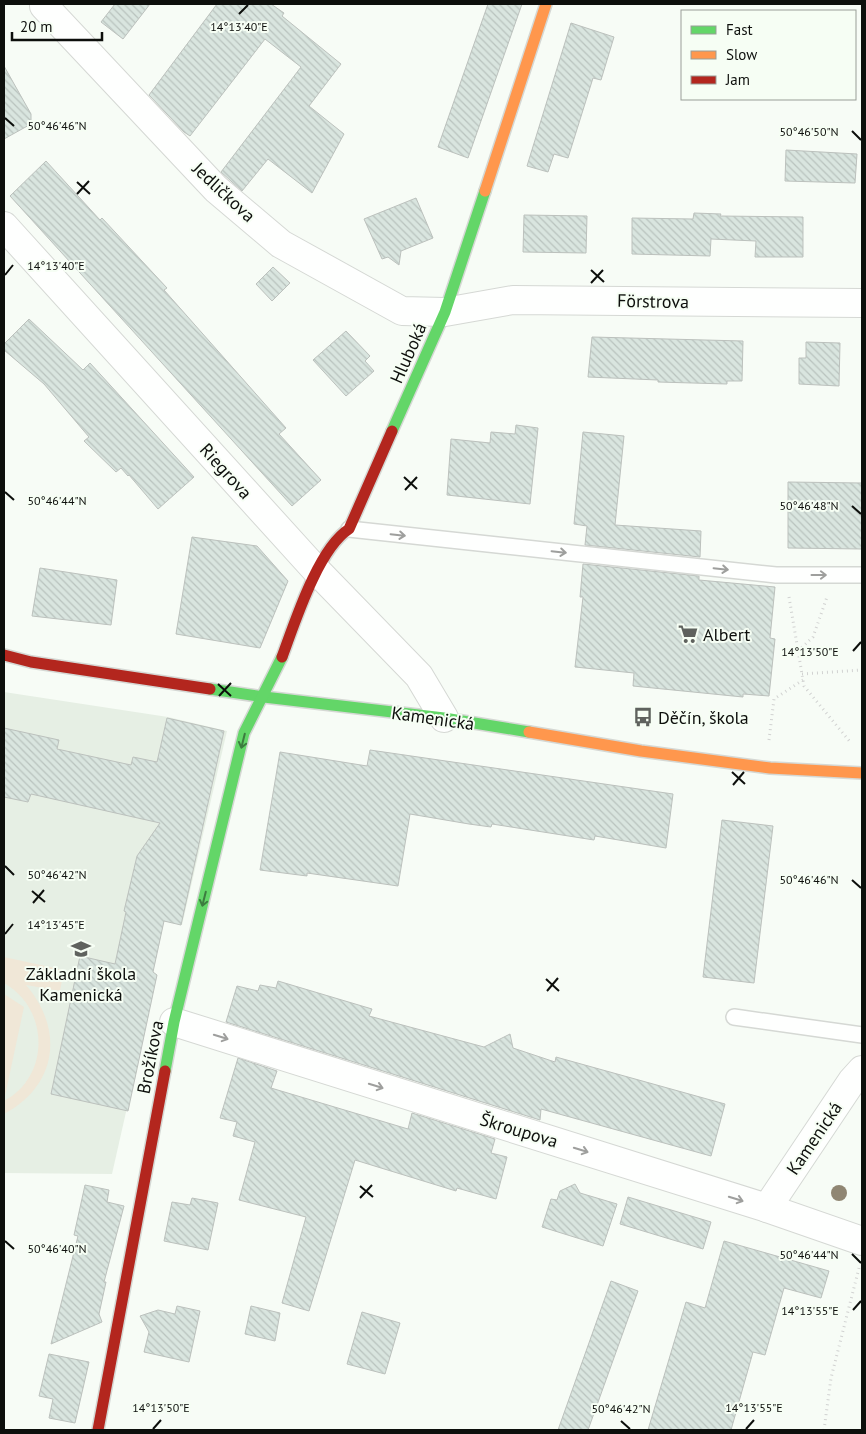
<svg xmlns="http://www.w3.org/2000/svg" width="866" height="1434" font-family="'PT Sans',sans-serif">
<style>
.built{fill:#e6efe4}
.green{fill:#f0e7d7}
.building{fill:url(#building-back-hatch);stroke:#bcc1bd}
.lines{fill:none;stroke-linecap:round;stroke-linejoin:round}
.lane-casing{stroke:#d5d8d4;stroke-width:18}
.street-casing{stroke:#d5d8d4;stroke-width:30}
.fast-casing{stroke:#d5d8d4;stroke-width:14}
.slow-casing{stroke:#d5d8d4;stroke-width:14}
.jam-casing{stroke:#d5d8d4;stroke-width:14}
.path{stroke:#d1d2d1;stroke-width:3;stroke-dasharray:1 4;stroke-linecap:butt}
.lane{stroke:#fefffe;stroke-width:15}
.street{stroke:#fefffe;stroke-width:28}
.fast{stroke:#63d668;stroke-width:11}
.slow{stroke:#ff974d;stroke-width:11}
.jam{stroke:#b3261e;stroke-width:11}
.tree{fill:#908673}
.oneway{stroke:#9e9f9d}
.oneway2{stroke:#3c7c3f}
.ticks{fill:none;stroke:#0d0f0c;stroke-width:2}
.labels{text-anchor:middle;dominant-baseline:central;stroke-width:4;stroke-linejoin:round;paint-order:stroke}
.street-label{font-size:18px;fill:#0d0f0c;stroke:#f6fef4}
.poi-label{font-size:18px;fill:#0d0f0c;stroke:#f6fef4;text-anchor:start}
.ticks-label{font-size:12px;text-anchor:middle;fill:#0d0f0c;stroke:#f6fef4;stroke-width:4;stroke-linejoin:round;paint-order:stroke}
</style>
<defs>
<pattern id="building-back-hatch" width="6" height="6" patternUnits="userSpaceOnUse" patternTransform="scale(1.25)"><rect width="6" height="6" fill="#d9e5df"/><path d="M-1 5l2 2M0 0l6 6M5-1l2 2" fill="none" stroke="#b9c3be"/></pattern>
</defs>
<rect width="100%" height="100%" fill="#f7fcf6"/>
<path class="built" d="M4,692L168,717L227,731L182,925L164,921L153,972L157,975L112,1174L4,1173Z"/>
<g class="green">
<path d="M4,957L64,970L60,991L26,985C64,1029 58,1085 4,1114V1101C51,1076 49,1008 4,983Z"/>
<path d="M4,994L24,1007L5,1096H4Z"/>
</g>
<g class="building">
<path d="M115,4H150L123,39L101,22Z"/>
<path d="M217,4H271L284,13L282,16L341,64L309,106L344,134L312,193L268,159L242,191L221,172L301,67L265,39L190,136L184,132L149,95Z"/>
<path d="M488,4H522L468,158L438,147Z"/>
<path d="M571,23L614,37L601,80L593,78L568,158L554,154L548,172L527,166Z"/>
<path d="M4,66L31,114V124L4,139Z"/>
<path d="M786,150L857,154L855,183L785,181Z"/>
<path d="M46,161L100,220L102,218L167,288L164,290L286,428L279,434L321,480L292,506L10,196Z"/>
<path d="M416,198L433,238L401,251L399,265L388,257L382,259L364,219Z"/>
<path d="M694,213L721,214L720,216L803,217V257H755L756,241L711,239L710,256L632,254V218L693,219Z"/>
<path d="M524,215L587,216L586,253L523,252Z"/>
<path d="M273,267L290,283L272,301L256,284Z"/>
<path d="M29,319L83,370L90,363L194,477L158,509L129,475L128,476L121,468L116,472L84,441L89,437L44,384L4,350V344Z"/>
<path d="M346,331L370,356L365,361L374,371L346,396L313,360Z"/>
<path d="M592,337L743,341L742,381H727V384L658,382V380L588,377Z"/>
<path d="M806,342L840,343L839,386L799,384V358H806Z"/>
<path d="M516,425L538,428L530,504L447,495L451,439L490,443L491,432L515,434Z"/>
<path d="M583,432L624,436L615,525L701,531L700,557L585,545L587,526L574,524Z"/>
<path d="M788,482L862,483V549L788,548Z"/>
<path d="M192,537L257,546L288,581L260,648L176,634Z"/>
<path d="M583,564L699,576V580L775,587L770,638L775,639L769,696L743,694V697L633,686L634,673L575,667L583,597H580Z"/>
<path d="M40,568L117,580L111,625L32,616Z"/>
<path d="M167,718L224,731L181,925L164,921L153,972L157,975L128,1111L51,1094L80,956L115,964L126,912L124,911L137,856L160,823L31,794L28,802L4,797V728L59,740L57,749L131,765L133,757L157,762Z"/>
<path d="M370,750L673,794L666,848L595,836L594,840L492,824L491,827L469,824L410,814L398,886L307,873V876L260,870L280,752L367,766Z"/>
<path d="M722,820L773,826L754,983L703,977Z"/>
<path d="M278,981L372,1009L369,1016L484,1047L510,1034L513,1048L555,1062L556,1057L725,1104L711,1156L541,1109L540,1120L226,1022L237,986L258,991L260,985L276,988Z"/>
<path d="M238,1058L277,1071L271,1088L408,1129L412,1113L495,1139L491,1153L507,1157L496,1199L457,1188L456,1191L355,1160L309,1311L282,1303L306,1217L239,1200L255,1142L233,1136L237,1122L220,1118Z"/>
<path d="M575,1184L580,1193L617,1204L603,1246L542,1227L551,1199L557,1200L560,1191Z"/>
<path d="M85,1185L109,1190L107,1202L124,1206L104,1282H106L99,1314L102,1322L51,1344L78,1236L74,1235Z"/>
<path d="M628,1197L711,1222L703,1249L620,1224Z"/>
<path d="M192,1198L218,1203L208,1250L164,1241L172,1202L190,1205Z"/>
<path d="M724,1241L829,1271L821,1298L784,1288L765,1355L753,1352L731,1430H648L686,1302L705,1308Z"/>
<path d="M611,1281L638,1291L634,1302L588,1430H558Z"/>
<path d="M177,1306L200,1311L189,1362L144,1352L149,1332L140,1316L158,1310L175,1314Z"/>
<path d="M251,1306L280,1313L275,1341L245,1334Z"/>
<path d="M362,1312L400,1323L385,1374L347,1364Z"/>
<path d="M49,1354L89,1362L75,1423L49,1418L53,1399L39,1396Z"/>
</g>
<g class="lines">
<defs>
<g id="lane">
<path d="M349,529L776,575H862"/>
<path d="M734,1017L862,1035"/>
</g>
<g id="street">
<path d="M44,6L216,189L281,244L402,311L445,312L513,300L862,303"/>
<path d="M4,226L316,570L419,676L444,718"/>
<path d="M174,1022L767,1208L862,1241"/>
<path d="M767,1208L852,1081L862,1070"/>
</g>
<g id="fast">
<path d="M392,431L445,312L485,191"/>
<path d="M210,689L264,697L444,718L529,732"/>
<path d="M165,1071L174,1022L244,733L282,657"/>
</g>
<g id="slow">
<path d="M485,191L546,4"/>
<path d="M529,732L641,751L770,768L862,773"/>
</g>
<g id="jam">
<path d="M4,655L31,662L210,689"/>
<path d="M282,657C295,622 318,549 349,529L392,431"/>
<path d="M98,1430L165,1071"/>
</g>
</defs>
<use href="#lane" class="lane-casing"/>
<use href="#street" class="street-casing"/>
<use href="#fast" class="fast-casing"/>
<use href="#slow" class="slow-casing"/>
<use href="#jam" class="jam-casing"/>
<g class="path">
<path d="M789,597L804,686L851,743"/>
<path d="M798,651L813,637L827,597"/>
<path d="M802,674L862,670"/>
<path d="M769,740L774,699L803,680"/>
<path d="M824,1430L831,1378L859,1268"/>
</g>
<use href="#lane" class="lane"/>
<use href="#street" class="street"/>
<use href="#fast" class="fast"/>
<use href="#slow" class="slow"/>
<use href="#jam" class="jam"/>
</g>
<circle class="tree" cx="839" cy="1193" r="8"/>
<defs><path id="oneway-shaft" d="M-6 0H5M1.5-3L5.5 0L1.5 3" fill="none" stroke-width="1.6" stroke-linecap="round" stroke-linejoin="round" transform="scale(1.25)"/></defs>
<g class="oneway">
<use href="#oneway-shaft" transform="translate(398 535) rotate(6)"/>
<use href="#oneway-shaft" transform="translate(559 552) rotate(6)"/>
<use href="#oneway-shaft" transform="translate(721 569) rotate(6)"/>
<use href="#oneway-shaft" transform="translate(819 575)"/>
<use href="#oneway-shaft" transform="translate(221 1037) rotate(17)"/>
<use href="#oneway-shaft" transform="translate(376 1086) rotate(17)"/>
<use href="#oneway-shaft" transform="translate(581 1150) rotate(17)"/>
<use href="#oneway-shaft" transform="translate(736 1199) rotate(17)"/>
</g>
<g class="oneway2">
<use href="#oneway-shaft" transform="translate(243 741) rotate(104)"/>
<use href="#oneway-shaft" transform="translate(204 899) rotate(104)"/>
</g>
<path class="ticks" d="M239,14L248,5M5,118L14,126M852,131L861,140M77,182L90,194M77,194L89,181M591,270L604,282M5,275L13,265M591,283L603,270M404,477L417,489M405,490L417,477M5,492L14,500M852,506L861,514M853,651L861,642M218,684L231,696M219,696L231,683M732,772L745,784M733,785L744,772M5,866L14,875M852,880L861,888M32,891L45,902M33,903L44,890M5,934L13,924M546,979L559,991M547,991L558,978M360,1186L373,1197M360,1198L372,1185M5,1241L14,1249M852,1254L861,1263M853,1310L861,1301M621,1421L630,1429M153,1429L161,1420M746,1429L754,1420"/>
<defs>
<symbol id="supermarket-bare" viewBox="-9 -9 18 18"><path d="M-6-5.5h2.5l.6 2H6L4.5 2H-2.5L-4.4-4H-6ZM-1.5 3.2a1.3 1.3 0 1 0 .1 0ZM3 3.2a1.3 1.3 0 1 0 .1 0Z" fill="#5f625e" stroke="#f6fef4" stroke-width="2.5" paint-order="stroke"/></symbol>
<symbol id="bus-bare" viewBox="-9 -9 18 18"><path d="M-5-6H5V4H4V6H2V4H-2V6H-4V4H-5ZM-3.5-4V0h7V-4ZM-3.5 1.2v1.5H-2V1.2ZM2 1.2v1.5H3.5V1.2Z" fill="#5f625e" stroke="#f6fef4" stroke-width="2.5" paint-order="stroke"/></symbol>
<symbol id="school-bare" viewBox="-9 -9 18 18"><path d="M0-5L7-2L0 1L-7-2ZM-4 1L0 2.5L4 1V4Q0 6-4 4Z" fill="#5f625e" stroke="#f6fef4" stroke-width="2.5" paint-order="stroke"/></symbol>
</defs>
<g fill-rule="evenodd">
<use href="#supermarket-bare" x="674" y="620" width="28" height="28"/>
<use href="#bus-bare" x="629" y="703" width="28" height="28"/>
<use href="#school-bare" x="67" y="935" width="28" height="28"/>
</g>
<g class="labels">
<g class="street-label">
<text transform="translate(224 192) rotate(43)">Jedličkova</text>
<text transform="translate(653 301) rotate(1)">Förstrova</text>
<text transform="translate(408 353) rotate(-66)">Hluboká</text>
<text transform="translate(226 471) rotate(48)">Riegrova</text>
<text transform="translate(433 718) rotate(8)">Kamenická</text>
<text transform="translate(150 1057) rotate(-79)">Brožíkova</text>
<text transform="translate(519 1130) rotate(17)">Škroupova</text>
<text transform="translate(814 1138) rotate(-56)">Kamenická</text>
</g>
<g class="poi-label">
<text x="703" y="634">Albert</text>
<text x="658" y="717">Děčín, škola</text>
<text x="81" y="973" text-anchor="middle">Základní škola<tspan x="81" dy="21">Kamenická</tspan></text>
</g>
</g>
<g class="ticks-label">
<text x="239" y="31">14°13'40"E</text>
<text x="57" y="130">50°46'46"N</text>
<text x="809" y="136">50°46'50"N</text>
<text x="56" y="270">14°13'40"E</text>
<text x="57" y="505">50°46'44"N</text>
<text x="809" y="510">50°46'48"N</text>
<text x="810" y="656">14°13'50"E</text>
<text x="57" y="879">50°46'42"N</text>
<text x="809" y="884">50°46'46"N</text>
<text x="56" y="929">14°13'45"E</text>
<text x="57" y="1253">50°46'40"N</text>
<text x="809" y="1259">50°46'44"N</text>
<text x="810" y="1315">14°13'55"E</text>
<text x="161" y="1412">14°13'50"E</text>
<text x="754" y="1412">14°13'55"E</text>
<text x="621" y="1413">50°46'42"N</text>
</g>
<rect width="866" height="1434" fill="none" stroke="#0d0f0c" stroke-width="10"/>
<rect x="681" y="10" width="175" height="90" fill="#f6fef4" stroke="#999e97"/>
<rect x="691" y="26" width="25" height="8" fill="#63d668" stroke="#999e97"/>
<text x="726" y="35" font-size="15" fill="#0d0f0c">Fast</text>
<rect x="691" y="51" width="25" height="8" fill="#ff974d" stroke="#999e97"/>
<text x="726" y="60" font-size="15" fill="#0d0f0c">Slow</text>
<rect x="691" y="76" width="25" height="8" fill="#b3261e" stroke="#999e97"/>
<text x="726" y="85" font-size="15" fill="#0d0f0c">Jam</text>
<path d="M12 32v8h90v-8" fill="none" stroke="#0d0f0c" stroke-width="2.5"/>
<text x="20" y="32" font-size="15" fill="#0d0f0c" stroke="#f6fef4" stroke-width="4" paint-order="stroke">20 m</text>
</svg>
